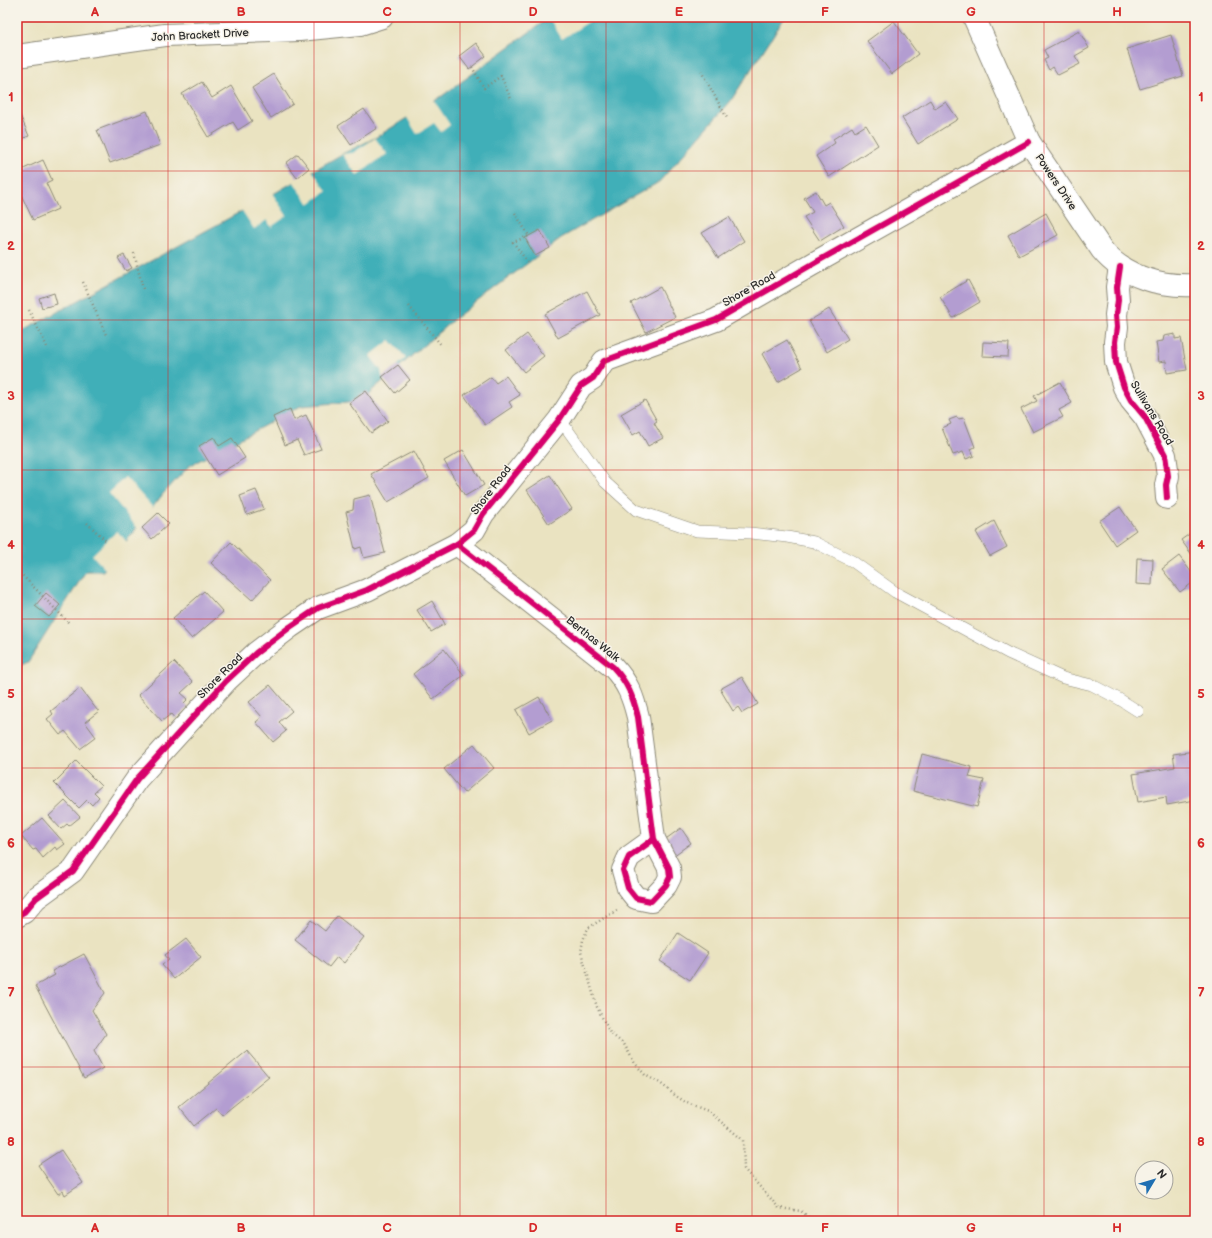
<svg xmlns="http://www.w3.org/2000/svg" width="1212" height="1238" font-family="'Balsamiq Sans',sans-serif">
<style>
.water{fill:#3fafb8;stroke:#356d72}
.pier{fill:#eae3c1}
.building{fill:#b39dd1}
.lines{fill:none;stroke-linecap:round;stroke-linejoin:round}
.service-casing{stroke:#8a8776;stroke-width:12}
.minor-casing{stroke:#8a8776;stroke-width:24}
.secondary-casing{stroke:#8a8776;stroke-width:24}
.path{stroke:#8a8776;stroke-width:2.5;stroke-dasharray:1 3;stroke-linecap:butt}
.service{stroke:#fff;stroke-width:11}
.minor{stroke:#fff;stroke-width:22}
.secondary{stroke:#fff;stroke-width:22}
.cycleway-casing{stroke:#f7f3e8;stroke-width:8}
.cycleway{stroke:#d6006c;stroke-width:6}
.grid{fill:none;stroke:#d62828;stroke-width:1;stroke-opacity:0.55}
.labels{text-anchor:middle;dominant-baseline:central;stroke-width:3;stroke-linejoin:round;paint-order:stroke}
.street-label{font-size:11px;fill:#2b2b2b;stroke:#f7f3e8}
.neatline{fill:none;stroke:#d62828;stroke-width:1.5}
.grid-label{font-size:13px;text-anchor:middle;font-weight:bold;fill:#d62828}
</style>
<rect width="100%" height="100%" fill="#f7f3e8"/>
<filter id="ink" filterUnits="userSpaceOnUse"><feTurbulence type="fractalNoise" baseFrequency=".025" numOctaves="2"/><feDisplacementMap in="SourceGraphic" scale="8" xChannelSelector="R" yChannelSelector="G"/><feConvolveMatrix kernelMatrix="1 2 1 2 8 2 1 2 1" color-interpolation-filters="sRGB"/></filter>
<filter id="wash" filterUnits="userSpaceOnUse"><feTurbulence type="fractalNoise" baseFrequency=".012" numOctaves="4" result="noise"/><feDisplacementMap in="SourceGraphic" scale="16" xChannelSelector="R" yChannelSelector="G"/><feGaussianBlur stdDeviation="0.9" result="paint"/><feColorMatrix in="noise" values="0 0 0 0 0 0 0 0 0 0 0 0 0 0 0 0 0 1.4 0 .05"/><feComposite in="paint" operator="in"/></filter>
<g filter="url(#wash)">
<rect width="100%" height="100%" fill="#eae3c1"/>
<path class="water" d="M550,17H785L730,102L659,182L561,238L454,319L360,401L301,406L189,466L163,494L103,571H86L28,662L17,667V334L275,193L342,154L375,138L442,96Z"/>
<g class="pier">
<path d="M549,17H596L562,39L549,18Z"/>
<path d="M433,99L450,125L441,132L434,123L417,134L406,116Z"/>
<path d="M375,138L387,154L357,175L342,154L353,153Z"/>
<path d="M312,170L327,191L309,204L293,181Z"/>
<path d="M272,193L287,216L271,227L267,220L254,229L241,209Z"/>
<path d="M390,340L406,358L398,365L400,368L385,381L382,377L381,370L370,356Z"/>
<path d="M125,477L154,509L138,529L109,493Z"/>
<path d="M117,531L128,543L106,570L92,555Z"/>
</g>
<g id="blocks">
<g class="building">
<path d="M894,21L918,54L892,74L867,41Z"/>
<path d="M1079,31L1089,48L1075,56L1080,64L1058,75L1053,67L1049,70L1044,60L1048,58L1044,50Z"/>
<path d="M1171,35L1183,76L1140,89L1127,49Z"/>
<path d="M476,43L486,56L469,69L459,56Z"/>
<path d="M274,74L293,104L271,118L252,88Z"/>
<path d="M202,82L212,98L231,86L252,121L238,130L233,122L208,137L182,94Z"/>
<path d="M930,100L935,109L946,102L958,119L918,144L902,118Z"/>
<path d="M17,108L29,136L17,141Z"/>
<path d="M364,109L377,128L351,145L338,126Z"/>
<path d="M147,111L160,145L110,163L97,130Z"/>
<path d="M866,125L878,145L829,177L816,156L835,143L833,139L852,127L855,132Z"/>
<path d="M298,154L309,168L297,178L286,163Z"/>
<path d="M43,160L52,180L46,183L58,209L33,220L17,186V172Z"/>
<path d="M816,191L824,205L829,202L844,226L820,241L804,217L813,212L804,198Z"/>
<path d="M1046,213L1058,235L1019,256L1008,235Z"/>
<path d="M729,217L744,241L718,258L702,233Z"/>
<path d="M540,230L550,248L535,256L525,238Z"/>
<path d="M124,255L132,268L126,271L118,258Z"/>
<path d="M968,280L980,302L953,318L940,297Z"/>
<path d="M660,287L675,317L646,332L631,303Z"/>
<path d="M587,291L600,315L558,338L545,314Z"/>
<path d="M54,293L57,304L42,308L39,298Z"/>
<path d="M829,309L848,339L827,352L809,321Z"/>
<path d="M527,334L544,356L524,372L506,350Z"/>
<path d="M1175,334V339L1181,338L1187,370L1167,373L1166,361L1159,362L1156,342L1163,341L1164,336Z"/>
<path d="M787,340L802,368L778,382L762,354Z"/>
<path d="M983,342L1009,343L1008,357L982,356Z"/>
<path d="M398,365L410,380L395,393L382,377Z"/>
<path d="M506,376L520,395L509,402L512,407L485,425L464,395L491,377L496,383Z"/>
<path d="M1060,382L1072,403L1059,410L1063,417L1033,432L1021,409L1037,401L1034,396Z"/>
<path d="M366,391L388,421L371,433L349,403Z"/>
<path d="M645,400L657,421L654,423L663,438L648,446L640,431L633,435L621,414Z"/>
<path d="M290,409L294,420L306,415L321,449L304,455L297,440L285,445L273,417Z"/>
<path d="M957,417L958,419L964,418L975,447L971,449L974,456L966,459L963,452L953,455L942,428L951,424L949,420Z"/>
<path d="M214,437L219,446L232,438L245,458L217,475L199,446Z"/>
<path d="M463,450L484,485L465,496L444,461Z"/>
<path d="M414,451L429,478L388,502L371,474Z"/>
<path d="M550,475L572,509L549,524L527,490Z"/>
<path d="M256,490L264,509L247,515L240,496Z"/>
<path d="M370,495L385,553L364,558L361,547L355,549L346,512L353,510L354,499Z"/>
<path d="M1120,507L1136,530L1115,545L1099,521Z"/>
<path d="M158,513L169,524L152,539L142,528Z"/>
<path d="M994,521L1007,547L990,556L976,532Z"/>
<path d="M1195,530V559L1181,540Z"/>
<path d="M231,542L270,580L252,600L211,563Z"/>
<path d="M1179,556L1195,577V581L1180,592L1162,569Z"/>
<path d="M1137,558L1153,559L1152,585L1136,584Z"/>
<path d="M204,591L223,612L192,639L173,618Z"/>
<path d="M46,593L60,605L49,617L35,606Z"/>
<path d="M432,601L445,624L431,632L417,610Z"/>
<path d="M444,649L464,675L433,699L413,674Z"/>
<path d="M174,662L193,682L181,693L188,699L184,703L188,707L175,719L171,714L162,721L138,695Z"/>
<path d="M742,677L758,704L742,713L738,707L733,711L720,689Z"/>
<path d="M270,685L292,711L279,722L286,731L273,742L256,722L262,717L249,702Z"/>
<path d="M80,688L97,710L99,711L85,722L96,737L80,749L65,731L60,735L47,719L53,714L51,711Z"/>
<path d="M539,697L552,720L529,733L516,710Z"/>
<path d="M474,744L494,768L464,793L444,769Z"/>
<path d="M1195,751V800L1167,805L1166,797L1138,802L1133,774L1175,767L1173,754Z"/>
<path d="M922,754L972,767L969,777L984,780L977,807L913,791Z"/>
<path d="M76,761L101,786L94,792L99,797L92,805L87,800L79,808L54,783Z"/>
<path d="M65,801L80,817L69,826L67,824L61,829L49,816Z"/>
<path d="M42,818L65,844L57,850L55,847L43,858L36,849L33,850L21,836Z"/>
<path d="M681,828L691,843L673,856L663,841Z"/>
<path d="M337,916L364,937L344,963L337,957L329,967L295,940L311,920L325,931Z"/>
<path d="M678,933L708,953L690,980L660,961Z"/>
<path d="M186,939L201,957L174,979L162,965L169,960L165,955Z"/>
<path d="M84,954L105,993L92,1010L106,1034L94,1051L103,1068L84,1078L35,986L55,975L52,971Z"/>
<path d="M247,1051L269,1077L222,1115L216,1108L194,1126L179,1107Z"/>
<path d="M61,1150L83,1183L65,1195L63,1191L58,1194L38,1165Z"/>
</g>
</g>
</g>
<g filter="url(#ink)">
<use href="#blocks" fill-opacity="0" stroke="#8a8776" stroke-width="1"/>
<g class="lines">
<defs>
<path id="service" d="M559,420L567,429L605,482L636,510L697,531L750,533L787,537L814,542L852,561L895,592L1008,653L1063,678L1092,685L1119,699L1138,711"/>
<g id="minor">
<path d="M974,17L1029,142L1102,250C1124,277 1161,287 1195,285"/>
<path d="M1120,267L1117,287L1118,300L1116,315L1117,327L1115,342L1116,362L1124,387L1131,400L1145,417L1165,455L1168,476L1166,485L1167,498"/>
<path d="M457,544L613,667C628,683 633,697 638,717L654,839L669,868L670,877L666,885L651,901L636,898L628,888L623,870L629,857L654,839"/>
<path d="M17,916L24,912L36,898L73,871L137,779L226,681L256,653L290,627L318,608L367,590L457,544L474,530L483,514L559,420L581,386L593,378L604,361L716,320L818,261L1029,142"/>
</g>
<path id="secondary" d="M17,56L165,35L299,30L360,24L382,17"/>
</defs>
<use href="#service" class="service-casing"/>
<use href="#minor" class="minor-casing"/>
<use href="#secondary" class="secondary-casing"/>
<g class="path">
<path d="M472,67L484,88L501,76L511,99"/>
<path d="M701,71L727,118"/>
<path d="M515,213L529,236L513,242L528,263"/>
<path d="M134,253L143,289"/>
<path d="M83,282L106,335"/>
<path d="M409,306L442,346"/>
<path d="M29,310L47,347"/>
<path d="M87,523L106,541"/>
<path d="M17,570L70,624"/>
<path d="M617,910L588,928L583,940L581,952L597,1007L610,1033L624,1044L634,1062L645,1075L660,1083L676,1096L687,1103L708,1111L743,1140L744,1169L779,1208L801,1211L813,1221"/>
</g>
<use href="#service" class="service"/>
<use href="#minor" class="minor"/>
<use href="#secondary" class="secondary"/>
<defs>
<g id="cycleway">
<path d="M1120,267L1117,287L1118,300L1116,315L1117,327L1115,342L1116,362L1124,387L1131,400L1145,417L1165,455L1168,476L1166,485L1167,498"/>
<path d="M457,544L613,667C628,683 633,697 638,717L654,839L669,868L670,877L666,885L651,901L636,898L628,888L623,870L629,857L654,839"/>
<path d="M17,916L24,912L36,898L73,871L137,779L226,681L256,653L290,627L318,608L367,590L457,544L474,530L483,514L559,420L581,386L593,378L604,361L716,320L818,261L1029,142"/>
</g>
</defs>
<use href="#cycleway" class="cycleway-casing"/>
<use href="#cycleway" class="cycleway"/>
</g>
</g>
<path class="grid" d="M168,17V1221M314,17V1221M460,17V1221M606,17V1221M752,17V1221M898,17V1221M1044,17V1221M17,171H1195M17,320H1195M17,470H1195M17,619H1195M17,768H1195M17,918H1195M17,1067H1195"/>
<g class="labels">
<g class="street-label">
<text transform="translate(200 35) rotate(-3)">John Brackett Drive</text>
<text transform="translate(1056 182) rotate(56)">Powers Drive</text>
<text transform="translate(749 289) rotate(-30)">Shore Road</text>
<text transform="translate(1152 413) rotate(59)">Sullivans Road</text>
<text transform="translate(491 490) rotate(-53)">Shore Road</text>
<text transform="translate(593 639) rotate(39)">Berthas Walk</text>
<text transform="translate(220 676) rotate(-45)">Shore Road</text>
</g>
</g>
<rect width="1212" height="1238" fill="none" stroke="#f7f3e8" stroke-width="44"/>
<g transform="translate(1154 1180) rotate(52)"><circle r="19" fill="#f7f3e8" stroke="#a5a39c"/>
<path d="M0-3L7 15L0 10L-7 15Z" fill="#1f6fb2"/>
<text y="-6" font-size="11" font-weight="bold" text-anchor="middle" fill="#2b2b2b">N</text>
</g>
<rect x="22" y="22" width="1168" height="1194" class="neatline"/>
<g class="grid-label">
<text x="95" y="16">A</text>
<text x="241" y="16">B</text>
<text x="387" y="16">C</text>
<text x="533" y="16">D</text>
<text x="679" y="16">E</text>
<text x="825" y="16">F</text>
<text x="971" y="16">G</text>
<text x="1117" y="16">H</text>
<text x="11" y="101">1</text>
<text x="1201" y="101">1</text>
<text x="11" y="250">2</text>
<text x="1201" y="250">2</text>
<text x="11" y="400">3</text>
<text x="1201" y="400">3</text>
<text x="11" y="549">4</text>
<text x="1201" y="549">4</text>
<text x="11" y="698">5</text>
<text x="1201" y="698">5</text>
<text x="11" y="847">6</text>
<text x="1201" y="847">6</text>
<text x="11" y="997">7</text>
<text x="1201" y="997">7</text>
<text x="11" y="1146">8</text>
<text x="1201" y="1146">8</text>
<text x="95" y="1232">A</text>
<text x="241" y="1232">B</text>
<text x="387" y="1232">C</text>
<text x="533" y="1232">D</text>
<text x="679" y="1232">E</text>
<text x="825" y="1232">F</text>
<text x="971" y="1232">G</text>
<text x="1117" y="1232">H</text>
</g>
</svg>
